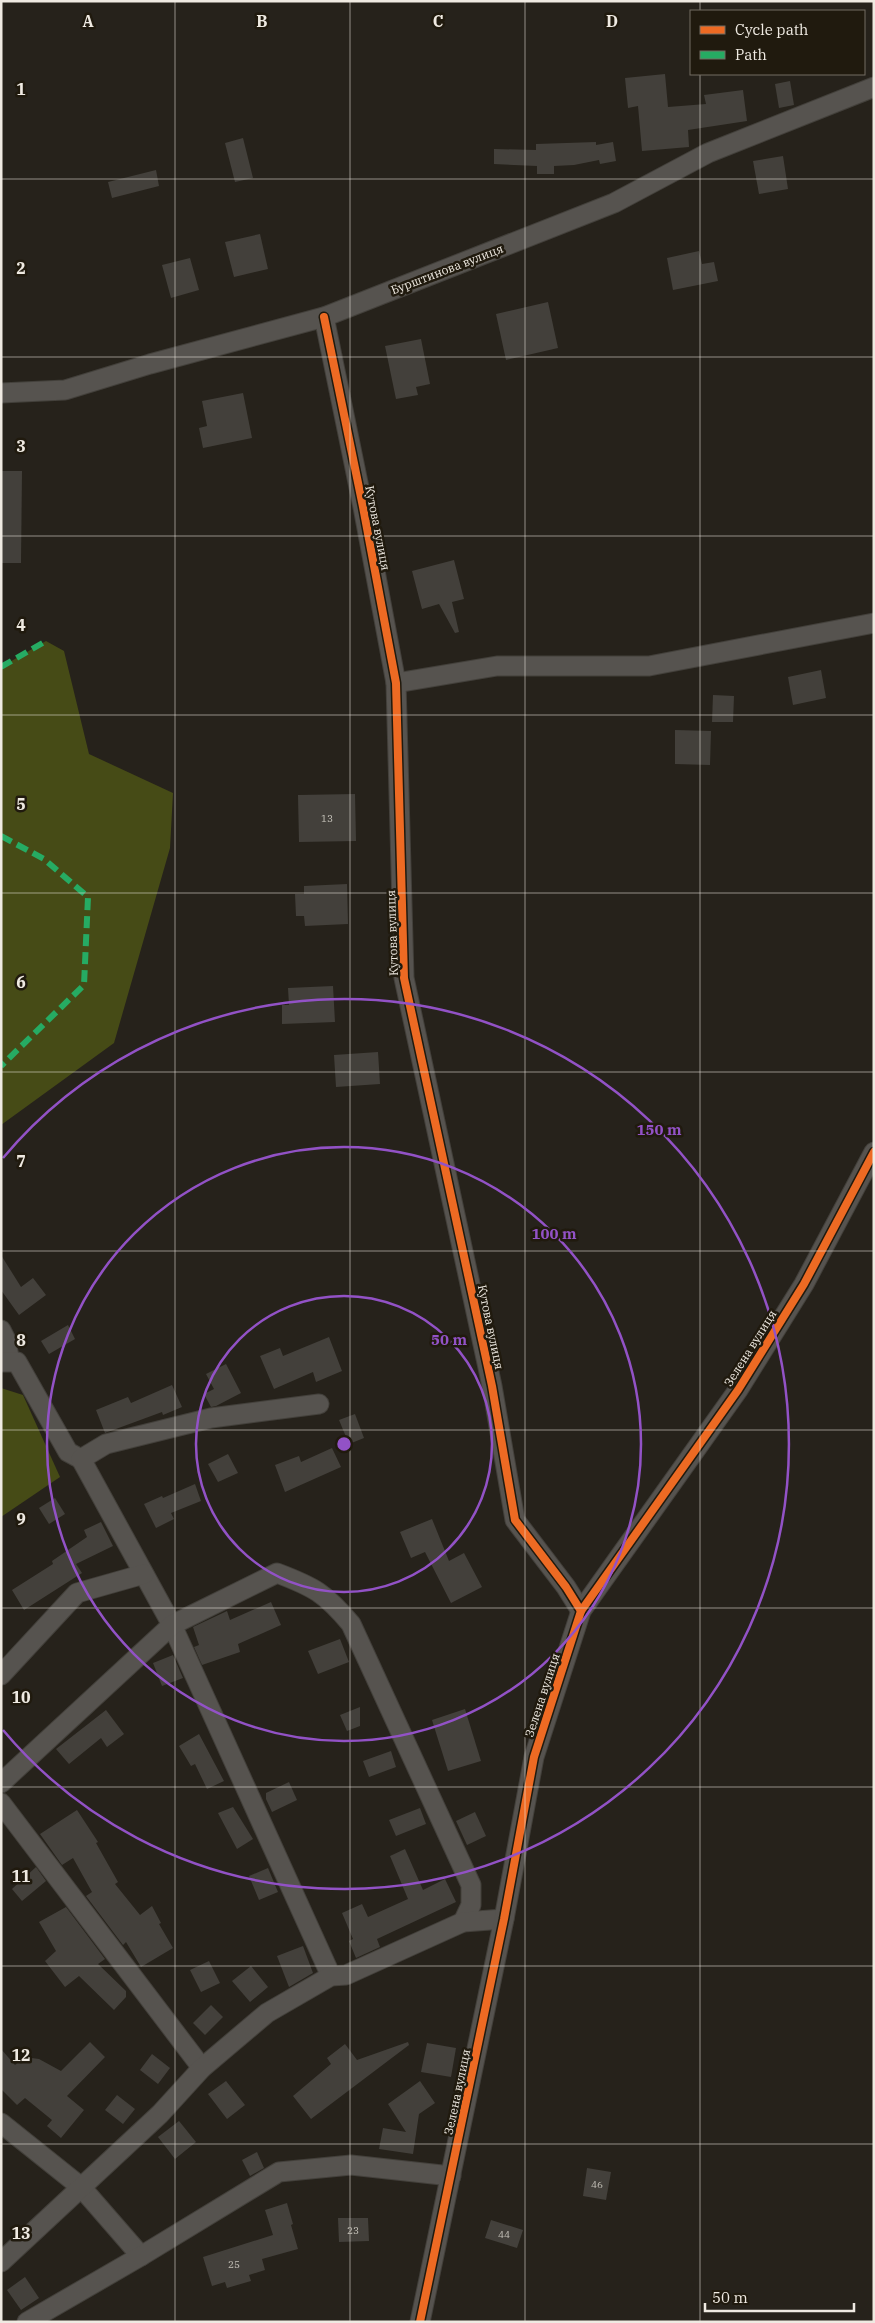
<svg xmlns="http://www.w3.org/2000/svg" width="875" height="2323" font-family="'IBM Plex Serif',serif">
<style>
.forest{fill:#464b16}
.building{fill:#43403b}
.lines{fill:none;stroke-linecap:round;stroke-linejoin:round}
.minor-casing{stroke:#43403b;stroke-width:21}
.minor{stroke:#56534f;stroke-width:19}
.quiet{stroke:#26ab63;stroke-width:6;stroke-dasharray:12 6;stroke-linecap:butt}
.cycleway-casing{stroke:#201a0e;stroke-width:11}
.cycleway{stroke:#ed6a23;stroke-width:8}
.grid{fill:none;stroke:#efeae2;stroke-width:1;stroke-opacity:0.55}
.ring{fill:none;stroke:#9252c6;stroke-width:2.5}
.labels{text-anchor:middle;dominant-baseline:central;stroke-width:5;stroke-linejoin:round;paint-order:stroke}
.number-label{font-size:10px;fill:#c4c0b8}
.street-label{font-size:12px;fill:#efeae2;stroke:#201a0e}
.grid-label{font-size:16px;text-anchor:middle;font-weight:bold;fill:#efeae2;stroke:#201a0e;stroke-width:5;stroke-linejoin:round;paint-order:stroke}
.centre{fill:#9252c6;stroke:#201a0e;stroke-width:2.5}
.ring-label{font-size:15px;text-anchor:middle;font-weight:bold;fill:#9252c6;stroke:#201a0e;stroke-width:5;stroke-linejoin:round;paint-order:stroke}
</style>
<rect width="100%" height="100%" fill="#26221b"/>
<g class="forest">
<path d="M46,641L64,651L89,754L173,793L170,848L114,1043L1,1125V667Z"/>
<path d="M1,1388L23,1395L60,1477L1,1517Z"/>
</g>
<g class="building">
<path d="M665,74L668,107L706,104L704,95L743,90L747,121L688,130L689,147L642,151L638,106L628,108L625,78Z"/>
<path d="M790,81L794,105L779,108L775,84Z"/>
<path d="M243,138L253,178L235,182L225,143Z"/>
<path d="M596,142V145L613,142L616,161L600,164L599,160L574,165L554,166V174H537V166L494,164V149L536,150V144Z"/>
<path d="M783,156L788,189L759,194L753,161Z"/>
<path d="M156,170L159,186L112,198L108,182Z"/>
<path d="M260,234L268,269L234,277L225,242Z"/>
<path d="M699,251L702,264L714,262L718,281L673,290L667,258Z"/>
<path d="M190,258L199,290L171,298L162,265Z"/>
<path d="M548,302L558,348L506,360L496,314Z"/>
<path d="M421,339L430,384L416,387L418,395L396,399L385,346Z"/>
<path d="M243,393L252,438L203,448L199,428L207,426L202,401Z"/>
<path d="M1,471H22L21,563H1Z"/>
<path d="M454,560L464,599L452,602L459,632L455,633L439,604L422,609L412,571Z"/>
<path d="M821,670L826,698L793,705L788,677Z"/>
<path d="M713,695L734,696L733,722H712Z"/>
<path d="M675,730L711,731L710,765L675,764Z"/>
<path d="M355,794L356,841L299,842L298,795Z"/>
<path d="M347,884L348,924L305,926L304,916H296L295,894H304V886Z"/>
<path d="M333,986L335,1022L282,1024V1005H289L288,988Z"/>
<path d="M378,1052L380,1084L336,1087L334,1055Z"/>
<path d="M1,1255L21,1287L33,1278L46,1295L19,1315L1,1290Z"/>
<path d="M68,1325L75,1339L49,1354L41,1341Z"/>
<path d="M329,1337L342,1371L316,1382L313,1372L274,1389L260,1356L280,1348L283,1356Z"/>
<path d="M226,1364L241,1393L216,1406L211,1407L204,1394L214,1389L206,1374Z"/>
<path d="M172,1385L182,1407L163,1415L162,1412L105,1433L96,1410L128,1397L131,1403Z"/>
<path d="M355,1414L364,1438L349,1444L339,1420Z"/>
<path d="M332,1448L341,1467L285,1492L275,1465L299,1456L301,1462Z"/>
<path d="M228,1454L238,1473L218,1482L208,1464Z"/>
<path d="M195,1484L201,1501L171,1513L174,1519L156,1528L144,1504L162,1496L163,1498Z"/>
<path d="M55,1498L65,1514L49,1524L39,1508Z"/>
<path d="M432,1519L449,1561L464,1553L482,1587L451,1603L425,1552L411,1558L400,1532Z"/>
<path d="M101,1522L113,1546L76,1564L82,1573L24,1610L12,1590L53,1564L52,1561L87,1537L84,1530Z"/>
<path d="M271,1602L281,1625L238,1644L240,1652L202,1665L194,1647L199,1645L193,1627L227,1611L230,1620Z"/>
<path d="M340,1639L349,1662L318,1674L308,1651Z"/>
<path d="M173,1655L183,1678L162,1686L153,1663Z"/>
<path d="M360,1707V1726L347,1731L340,1715Z"/>
<path d="M465,1709L481,1761L448,1771L432,1720Z"/>
<path d="M106,1710L124,1734L107,1747L101,1738L69,1764L56,1749Z"/>
<path d="M199,1734L224,1781L207,1789L195,1764L191,1766L179,1746Z"/>
<path d="M391,1751L396,1767L369,1777L363,1761Z"/>
<path d="M289,1782L297,1800L272,1812L266,1799V1793Z"/>
<path d="M233,1807L253,1839L237,1849L218,1813Z"/>
<path d="M420,1808L426,1824L396,1836L389,1820Z"/>
<path d="M77,1810L98,1842L96,1843L118,1882L115,1884L140,1915L152,1906L161,1923L159,1924L173,1948L141,1967L126,1942L123,1945L86,1896L92,1892L73,1858L62,1865L40,1834Z"/>
<path d="M475,1812L486,1836L467,1845L456,1821Z"/>
<path d="M405,1849L423,1890L445,1879L456,1902L377,1939L380,1947L356,1958L349,1941L353,1939L342,1913L362,1904L368,1917L408,1899L390,1856Z"/>
<path d="M36,1867L46,1881L22,1901L12,1889Z"/>
<path d="M268,1868L278,1892L259,1900L249,1876Z"/>
<path d="M66,1907L105,1959L98,1964L126,1991V1997L114,2010L79,1976L65,1987L45,1961L56,1951L39,1922Z"/>
<path d="M303,1946L313,1973L289,1987L277,1956Z"/>
<path d="M209,1961L220,1983L201,1992L190,1970Z"/>
<path d="M251,1966L268,1987L250,2002L232,1981Z"/>
<path d="M211,2005L223,2017L205,2035L193,2023Z"/>
<path d="M90,2042L105,2057L67,2096L84,2110L61,2138L47,2126L52,2120L25,2098L17,2105L1,2089V2049L15,2065L24,2057L39,2059L61,2071Z"/>
<path d="M408,2042L409,2045L311,2119L293,2096L331,2064L327,2058L345,2044L357,2060Z"/>
<path d="M427,2043L456,2048L451,2077L421,2072Z"/>
<path d="M152,2054L170,2068L158,2084L140,2070Z"/>
<path d="M226,2081L245,2105L227,2119L208,2094Z"/>
<path d="M420,2081L435,2103L419,2114L413,2154L379,2149L383,2128L406,2132L388,2104Z"/>
<path d="M117,2095L135,2109L123,2124L105,2110Z"/>
<path d="M179,2121L196,2142L175,2159L158,2137Z"/>
<path d="M257,2152L264,2168L250,2176L242,2160Z"/>
<path d="M587,2168L611,2172L606,2200L583,2196Z"/>
<path d="M287,2203L293,2224L291,2225L298,2249L262,2259L265,2270L249,2275L251,2281L227,2288L225,2282L212,2286L203,2257L273,2235L265,2210Z"/>
<path d="M338,2218H368L369,2241L339,2242Z"/>
<path d="M491,2220L523,2230L517,2248L485,2238Z"/>
<path d="M25,2277L39,2298L21,2310L7,2290Z"/>
</g>
<g class="lines">
<defs>
<g id="minor">
<path d="M324,317L363,507L396,683L404,978L492,1386L515,1520L566,1587L581,1611"/>
<path d="M1,393L65,390L150,364L324,317L614,203L708,153L874,87"/>
<path d="M396,683L497,666H649L874,623"/>
<path d="M1,1330L5,1338L10,1361"/>
<path d="M1,1362H17L68,1452L81,1459"/>
<path d="M319,1404L211,1418L106,1444L81,1459L172,1625L331,1976"/>
<path d="M1,1675L77,1593L144,1574"/>
<path d="M1,1783L172,1625L277,1573C314,1587 325,1593 351,1624L471,1885V1905L463,1922"/>
<path d="M1,1803L202,2068"/>
<path d="M1,2123L81,2187L141,2256"/>
<path d="M1,2262L160,2114L202,2068L267,2013L331,1976L346,1975L463,1922L504,1919"/>
<path d="M27,2322L141,2256L279,2172L351,2165L451,2176"/>
<path d="M420,2322L504,1919L534,1757L581,1611L738,1390L804,1284L874,1152"/>
</g>
</defs>
<use href="#minor" class="minor-casing"/>
<use href="#minor" class="minor"/>
<g class="quiet">
<path d="M1,667L46,641"/>
<path d="M1,836L44,859L88,897L84,985L1,1066"/>
</g>
<defs>
<g id="cycleway">
<path d="M324,317L363,507L396,683L404,978L492,1386L515,1520L566,1587L581,1611"/>
<path d="M420,2322L504,1919L534,1757L581,1611L738,1390L804,1284L874,1152"/>
</g>
</defs>
<use href="#cycleway" class="cycleway-casing"/>
<use href="#cycleway" class="cycleway"/>
</g>
<path class="grid" d="M175,1V2322M350,1V2322M525,1V2322M700,1V11M700,74V2322M1,179H874M1,357H874M1,536H874M1,715H874M1,893H874M1,1072H874M1,1251H874M1,1430H874M1,1608H874M1,1787H874M1,1966H874M1,2144H874"/>
<g class="ring">
<circle cx="344" cy="1444" r="148"/>
<circle cx="344" cy="1444" r="297"/>
<path d="M3 1158A445 445 0 1 1 3 1730"/>
</g>
<g class="labels">
<g class="number-label">
<text x="327" y="818">13</text>
<text x="597" y="2184">46</text>
<text x="353" y="2230">23</text>
<text x="504" y="2234">44</text>
<text x="234" y="2264">25</text>
</g>
<g class="street-label">
<text transform="translate(447 269) rotate(-21)">Бурштинова вулиця</text>
<text transform="translate(378 528) rotate(79)">Кутова вулиця</text>
<text transform="translate(392 933) rotate(-92)">Кутова вулиця</text>
<text transform="translate(491 1327) rotate(78)">Кутова вулиця</text>
<text transform="translate(750 1348) rotate(-58)">Зелена вулиця</text>
<text transform="translate(542 1695) rotate(-72)">Зелена вулиця</text>
<text transform="translate(457 2092) rotate(-78)">Зелена вулиця</text>
</g>
</g>
<g class="grid-label">
<text x="88" y="27">A</text>
<text x="262" y="27">B</text>
<text x="438" y="27">C</text>
<text x="612" y="27">D</text>
<text x="21" y="95">1</text>
<text x="21" y="274">2</text>
<text x="21" y="452">3</text>
<text x="21" y="631">4</text>
<text x="21" y="810">5</text>
<text x="21" y="988">6</text>
<text x="21" y="1167">7</text>
<text x="21" y="1346">8</text>
<text x="21" y="1525">9</text>
<text x="21" y="1703">10</text>
<text x="21" y="1882">11</text>
<text x="21" y="2061">12</text>
<text x="21" y="2239">13</text>
</g>
<circle cx="344" cy="1444" r="8" class="centre"/>
<g class="ring-label">
<text x="659" y="1135">150 m</text>
<text x="554" y="1239">100 m</text>
<text x="449" y="1345">50 m</text>
</g>
<rect width="875" height="2323" fill="none" stroke="#efeae2" stroke-width="5"/>
<rect x="690" y="10" width="175" height="65" fill="#201a0e" stroke="#736d63"/>
<rect x="700" y="26" width="25" height="8" fill="#ed6a23" stroke="#736d63"/>
<text x="735" y="35" font-size="15" fill="#efeae2">Cycle path</text>
<rect x="700" y="51" width="25" height="8" fill="#26ab63" stroke="#736d63"/>
<text x="735" y="60" font-size="15" fill="#efeae2">Path</text>
<path d="M705 2303v8h149v-8" fill="none" stroke="#efeae2" stroke-width="2.5"/>
<text x="712" y="2303" font-size="15" fill="#efeae2" stroke="#201a0e" stroke-width="4" paint-order="stroke">50 m</text>
</svg>
